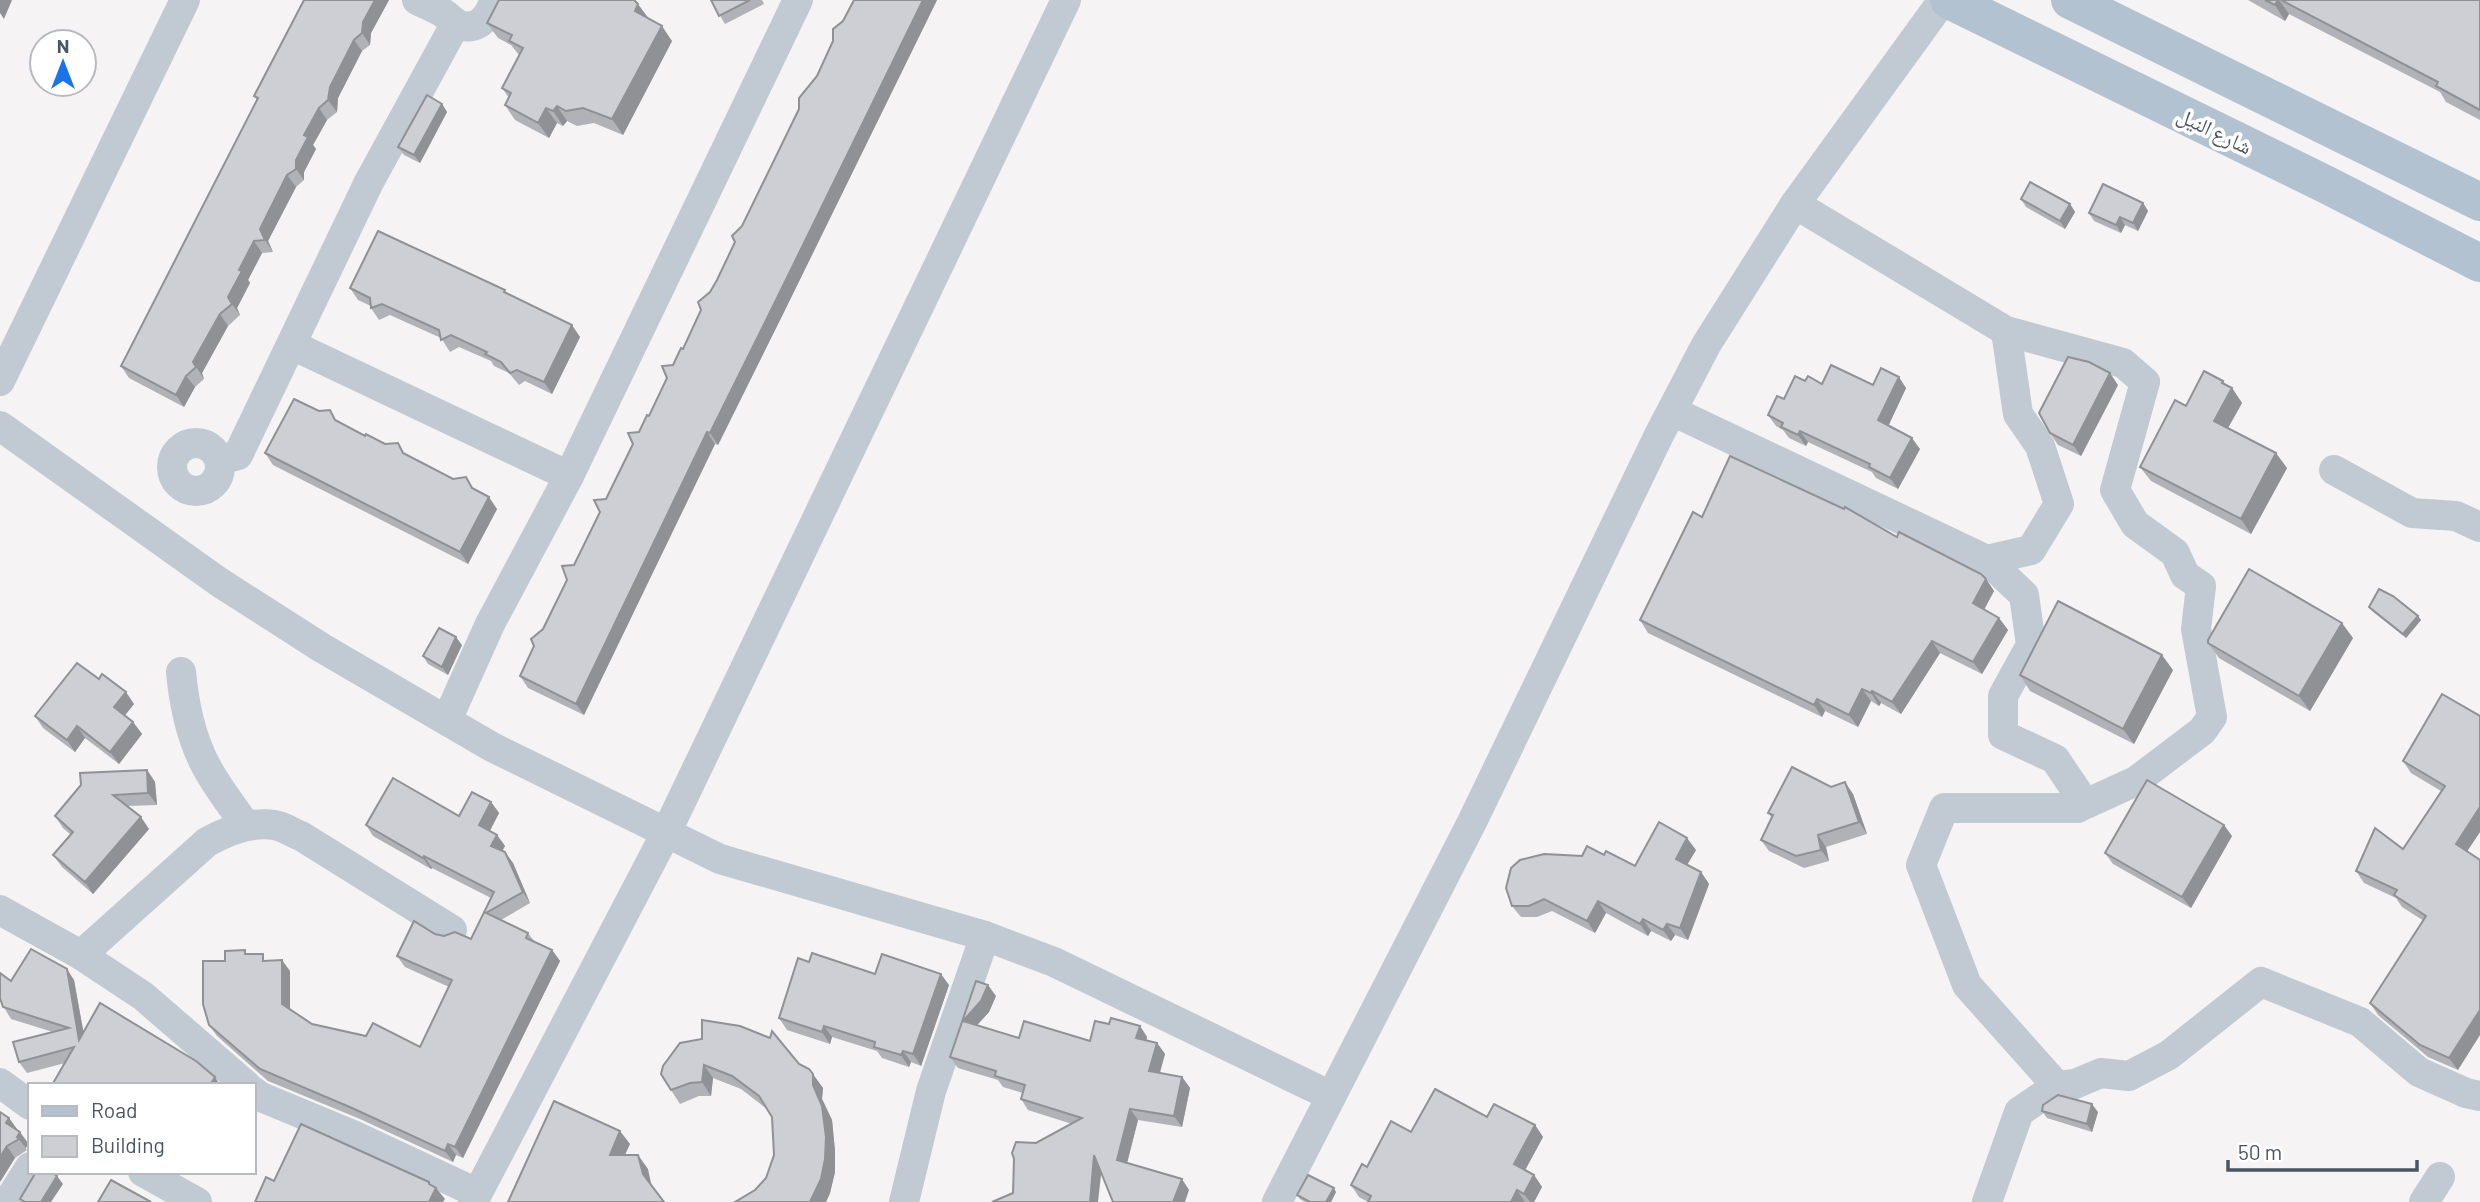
<svg xmlns="http://www.w3.org/2000/svg" width="2480" height="1202" font-family="Barlow,'Noto Naskh Arabic',sans-serif">
<style>
.lines{fill:none;stroke-linecap:round;stroke-linejoin:round}
.street{stroke:#c1cad2;stroke-width:30}
.primary{stroke:#b3c2d1;stroke-width:38}
.wall{fill:#b0b2b7}
.shaded-wall{fill:#909195}
.building{fill:#cdcfd5;stroke:#909195;stroke-width:2}
.labels{text-anchor:middle;dominant-baseline:central;stroke-width:7;stroke-linejoin:round;paint-order:stroke}
.street-label{font-size:21px;fill:#4a5661;stroke:#fff}
</style>
<rect width="100%" height="100%" fill="#f5f3f3"/>
<g class="lines">
<g class="street">
<path d="M417,0C425,4 435,8 443,13C448,16 452,21 457,24C476,33 490,17 494,0"/>
<path d="M1795,204L2006,331L2123,363L2145,382L2115,490L2135,524L2175,553L2185,575L2201,586L2196,629L2212,717L2202,731L2136,781L2077,808H1944L1921,865L1967,985L2057,1086L2019,1112L1987,1202"/>
<path d="M2006,331L2018,414L2040,446L2059,504L2031,550L1987,560L2024,595L2031,645L2003,696V735L2055,759L2084,802L2077,808"/>
<path d="M292,345L569,476"/>
<path d="M0,381L185,0"/>
<path d="M1672,411L1987,560"/>
<path d="M0,426L219,582L322,648L492,747L720,859L985,936L1054,962L1331,1096"/>
<circle cx="196" cy="467" r="24"/>
<path d="M220,460L238,455L369,182L456,23"/>
<path d="M2334,470L2412,513L2456,516L2480,527"/>
<path d="M181,672C184,704 190,734 204,762C215,785 232,805 246,826"/>
<path d="M447,720L490,624L569,476L798,0"/>
<path d="M0,910L81,955L143,996L246,1085"/>
<path d="M81,955L207,842C227,831 251,821 274,825C283,826 293,833 301,836L452,930"/>
<path d="M0,1083L30,1105"/>
<path d="M2057,1086L2075,1084L2101,1073L2129,1076L2169,1055L2261,982L2360,1022L2419,1072L2466,1093L2480,1096"/>
<path d="M254,1092L259,1096L353,1135L477,1193"/>
<path d="M143,1172L197,1202"/>
<path d="M8,1202L30,1167"/>
<path d="M473,1202L666,833L1066,0"/>
<path d="M904,1202L931,1091L985,936"/>
<path d="M1277,1202L1472,822L1659,435L1706,345L1795,204L1943,0"/>
<path d="M2424,1202L2440,1177"/>
</g>
<g class="primary">
<path d="M1949,0L2325,184L2480,263"/>
<path d="M2070,0L2480,202"/>
</g>
</g>
<g class="wall">
<path d="M304,0H389L371,33L370,45L362,51L338,98L337,112L327,120L313,145L316,149L304,172V180L296,187L268,241L273,252L262,253L248,280L250,283L237,308L240,315L228,326L202,373L204,379L195,387L184,407L129,378L121,366L257,100L254,96Z"/>
<path d="M711,0H762L764,4L725,24Z"/>
<path d="M854,0H937L784,312L718,445L715,444L584,715L528,688L520,676L582,550L639,432L649,416L673,365L683,349L710,292L717,280L817,76L843,21Z"/>
<path d="M2248,0H2480V120L2446,102L2440,92L2289,14L2285,21Z"/>
<path d="M649,19L672,41L623,135L594,123L577,126L567,121L563,126L557,123L549,138L515,120L505,105L509,98L502,88L519,55L511,45L498,38L487,23Z"/>
<path d="M442,104L447,112L420,163L404,155L398,147Z"/>
<path d="M2021,199L2070,204L2075,212L2065,229L2026,207Z"/>
<path d="M2143,203L2148,211L2138,231L2125,225L2121,233L2094,221L2089,213Z"/>
<path d="M350,288L508,294L580,337L552,394L525,381L519,385L509,373L494,366L491,361L459,347L450,352L441,338L390,315L379,320L371,308V306L358,300Z"/>
<path d="M1805,381L1822,384L1873,385L1906,388L1888,426L1920,449L1898,489L1876,478L1872,472L1808,442L1806,446L1789,438L1783,430L1776,426L1768,415L1784,399Z"/>
<path d="M2223,381L2226,385L2232,388L2242,403L2228,428L2287,468L2251,534L2151,481L2140,467L2186,406Z"/>
<path d="M2118,385L2081,456L2058,445L2050,433Z"/>
<path d="M339,422L475,490L497,509L468,564L273,465L265,453Z"/>
<path d="M1702,517L1897,537L1986,579L1994,591L1984,610L1999,618L2008,630L1982,674L1940,653L1901,714L1881,703L1879,706L1871,701L1858,727L1825,711L1822,717L1648,633L1640,620Z"/>
<path d="M2369,607L2421,620L2406,638L2372,611Z"/>
<path d="M2353,638L2310,711L2219,658L2208,643Z"/>
<path d="M462,645L448,675L428,664L423,656Z"/>
<path d="M2173,670L2134,744L2030,691L2020,675Z"/>
<path d="M99,679L134,704L125,715L133,722L142,734L119,764L85,738L75,752L43,728L35,716Z"/>
<path d="M2480,716V832L2467,851L2458,1070L2428,1057L2378,1015L2370,1003L2424,921L2402,907L2396,898L2364,883L2356,871L2403,849L2441,791L2411,773L2403,761Z"/>
<path d="M147,770L155,782L157,805L127,806L149,829L93,894L62,867L53,855L71,835L63,828L55,816Z"/>
<path d="M1831,787L1853,794L1867,834L1826,847L1829,861L1804,868L1769,851L1761,840L1772,818L1768,813Z"/>
<path d="M491,802L499,813L490,831L497,835L505,846L502,851L505,852L513,863L530,903L501,920L528,933L534,941L552,950L560,961L463,1158L456,1155L453,1162L360,1119L268,1081L217,1036L209,1025L225,961L248,954L267,961L290,971V1010L312,1024L420,1047L449,987L405,967L397,956L435,934L444,936L471,939L491,898L432,868L431,869L373,836L366,825L459,816Z"/>
<path d="M2232,836L2191,908L2113,864L2105,853Z"/>
<path d="M1696,850L1687,865L1701,872L1709,884L1688,940L1675,935L1671,941L1651,931L1648,936L1606,913L1595,933L1552,911L1537,917H1521L1512,906L1582,856L1604,855L1635,866Z"/>
<path d="M809,962L875,974L949,985L921,1066L911,1062L909,1067L882,1058L877,1051L832,1037L830,1044L787,1030L779,1018Z"/>
<path d="M74,980L83,1032L65,1063L27,1073L19,1062L53,1032L11,1019L2,1004L11,981Z"/>
<path d="M996,996L989,1012L977,1025L1019,1038L1090,1041L1109,1024L1140,1026L1147,1037V1040L1157,1043L1165,1054L1160,1073L1182,1077L1190,1088L1182,1127L1138,1120L1127,1163L1189,1190L1101,1173L1013,1193L1036,1143L1072,1124L1028,1110L1021,1099L1023,1093L1003,1087L998,1080L958,1068L950,1057Z"/>
<path d="M799,1064L823,1088L822,1099L832,1120L835,1151V1172L830,1193L826,1202H735L755,1190L766,1178L774,1155L772,1117L767,1109L741,1089L713,1078L711,1096H699L680,1104L671,1090L663,1066Z"/>
<path d="M2042,1111L2098,1112L2092,1132L2047,1118Z"/>
<path d="M1487,1117L1535,1125L1543,1137L1525,1170L1534,1175L1542,1187L1534,1202H1368L1359,1197L1351,1185L1367,1167L1411,1132Z"/>
<path d="M9,1118L17,1130L28,1143L26,1148L27,1150L15,1158L0,1182Z"/>
<path d="M1336,1192L1331,1202H1305L1300,1199L1297,1195Z"/>
</g>
<g class="shaded-wall">
<path d="M0,0H12L4,19L0,13Z"/>
<path d="M375,0H389L371,33L370,45L362,33L363,22Z"/>
<path d="M923,0H937L784,312L718,445L710,433Z"/>
<path d="M2278,0H2279L2289,14L2285,21L2275,5Z"/>
<path d="M638,4L649,19L635,11Z"/>
<path d="M662,26L672,41L623,135L612,119Z"/>
<path d="M354,40L362,51L338,98L337,112L328,100L330,87Z"/>
<path d="M442,104L447,112L420,163L414,155Z"/>
<path d="M557,106L567,121L563,126L553,111Z"/>
<path d="M319,108L327,120L313,145L316,149L304,172V180L296,169V160L304,135Z"/>
<path d="M546,108L557,123L549,138L538,123Z"/>
<path d="M287,175L296,187L268,241L273,252L265,240L260,229Z"/>
<path d="M2143,203L2148,211L2138,231L2133,223Z"/>
<path d="M2070,204L2075,212L2065,229L2060,221Z"/>
<path d="M2120,217L2125,225L2121,233L2116,225Z"/>
<path d="M254,241L262,253L248,280L250,283L237,308L240,315L232,304L228,297L239,270Z"/>
<path d="M220,314L228,326L202,373L204,379L193,362Z"/>
<path d="M572,325L580,337L552,394L544,382Z"/>
<path d="M2110,373L2118,385L2081,456L2073,445Z"/>
<path d="M186,376L195,387L184,407L176,395Z"/>
<path d="M1899,377L1906,388L1886,431L1878,420Z"/>
<path d="M2223,381L2230,391L2232,388L2242,403L2224,435L2214,421Z"/>
<path d="M1800,431L1808,442L1806,446L1798,435Z"/>
<path d="M707,432L715,444L584,715L576,704Z"/>
<path d="M1912,438L1920,449L1898,489L1890,478Z"/>
<path d="M2276,453L2287,468L2251,534L2241,519Z"/>
<path d="M489,497L497,509L468,564L460,552Z"/>
<path d="M1986,579L1994,591L1981,615L1973,603Z"/>
<path d="M2418,616L2421,620L2406,638L2403,634Z"/>
<path d="M1999,618L2008,630L1982,674L1973,662Z"/>
<path d="M2342,623L2353,638L2310,711L2299,696Z"/>
<path d="M456,637L462,645L448,675L442,667Z"/>
<path d="M1932,641L1940,653L1901,714L1892,702Z"/>
<path d="M2162,655L2173,670L2134,744L2123,729Z"/>
<path d="M1862,689L1871,701L1858,727L1849,715Z"/>
<path d="M1872,691L1881,703L1879,706L1871,693Z"/>
<path d="M126,692L134,704L122,719L114,707Z"/>
<path d="M1817,699L1825,711L1822,717L1814,705Z"/>
<path d="M133,722L142,734L119,764L110,752Z"/>
<path d="M77,726L85,738L75,752L67,740Z"/>
<path d="M147,770L155,782L157,805L148,793Z"/>
<path d="M1845,782L1853,794L1867,834L1859,822Z"/>
<path d="M491,802L499,813L487,836L479,825Z"/>
<path d="M2480,807V832L2464,856L2456,844Z"/>
<path d="M141,817L149,829L93,894L85,882Z"/>
<path d="M2224,825L2232,836L2191,908L2182,897Z"/>
<path d="M497,835L505,846L499,857L491,846Z"/>
<path d="M1818,835L1826,847L1829,861L1821,850Z"/>
<path d="M1687,838L1696,850L1684,870L1676,859Z"/>
<path d="M505,852L513,863L530,903L523,892Z"/>
<path d="M424,856L432,868L431,869L423,858Z"/>
<path d="M1701,872L1709,884L1688,940L1680,928Z"/>
<path d="M1598,901L1606,913L1595,933L1587,921Z"/>
<path d="M1643,919L1651,931L1648,936L1640,924Z"/>
<path d="M1667,924L1675,935L1671,941L1663,930Z"/>
<path d="M552,950L560,961L463,1158L455,1147Z"/>
<path d="M282,960L290,971V1016L282,1004Z"/>
<path d="M67,969L74,980L87,1051L79,1040Z"/>
<path d="M941,974L949,985L921,1066L913,1054Z"/>
<path d="M988,985L996,996L989,1012L971,1032L963,1021Z"/>
<path d="M2480,1010V1035L2458,1070L2449,1058Z"/>
<path d="M824,1026L832,1037L830,1044L822,1032Z"/>
<path d="M1140,1026L1147,1037L1144,1049L1136,1038Z"/>
<path d="M1157,1043L1165,1054L1157,1082L1149,1071Z"/>
<path d="M903,1051L911,1062L909,1067L901,1055Z"/>
<path d="M704,1065L713,1078L711,1096L702,1082Z"/>
<path d="M813,1074L823,1088L822,1099L832,1120L835,1151V1172L830,1193L826,1202H810Z"/>
<path d="M215,1077L220,1085H210Z"/>
<path d="M1182,1077L1190,1088L1182,1127L1174,1116Z"/>
<path d="M2092,1104L2098,1112L2092,1132L2087,1124Z"/>
<path d="M1130,1109L1138,1120L1125,1171L1117,1160Z"/>
<path d="M9,1118L17,1129L14,1134L6,1123Z"/>
<path d="M1535,1125L1543,1137L1522,1176L1514,1164Z"/>
<path d="M620,1131L630,1144L619,1168L610,1155Z"/>
<path d="M20,1132L28,1143L26,1148L17,1137Z"/>
<path d="M448,1144L456,1155L453,1162L445,1151Z"/>
<path d="M7,1146L15,1158L0,1182V1157Z"/>
<path d="M638,1155L648,1169L652,1188L643,1174Z"/>
<path d="M1094,1155L1102,1166L1098,1202H1090Z"/>
<path d="M1534,1175L1542,1187L1534,1202H1530L1524,1194Z"/>
<path d="M57,1176L63,1184L51,1202H41Z"/>
<path d="M1182,1179L1189,1190L1185,1202H1173Z"/>
<path d="M429,1182L435,1190L436,1188L445,1199L443,1202H429Z"/>
<path d="M1334,1188L1336,1192L1331,1202H1326Z"/>
<path d="M1517,1190L1525,1202H1511Z"/>
</g>
<g class="building">
<path d="M304,0H375L363,22L362,33L354,40L330,87L328,100L319,108L304,135L308,137L296,160V169L287,175L260,229L265,240L254,241L239,270L242,271L228,297L232,304L220,314L193,362L196,367L186,376L176,395L121,366L258,98L254,96Z"/>
<path d="M499,0H634L638,4L635,11L662,26L612,119L583,108L566,111L557,106L553,111L546,108L538,123L505,105L511,93L502,88L523,48L509,41L512,35L487,23Z"/>
<path d="M711,0H750L719,16Z"/>
<path d="M854,0H923L776,300L710,433L707,432L576,704L520,676L534,646L531,639L543,629L567,580L562,566L574,565L600,512L594,500L606,499L633,444L628,433L639,432L647,415L649,416L667,378L662,366L673,365L681,348L683,349L701,310L698,302L710,292L717,280L735,242L732,236L742,226L799,109V98L817,76L833,41V29L843,21Z"/>
<path d="M2265,0H2278L2275,5Z"/>
<path d="M2281,0H2480V110L2436,86L2438,82Z"/>
<path d="M427,95L442,104L414,155L398,147Z"/>
<path d="M2030,182L2070,204L2060,221L2021,199Z"/>
<path d="M2103,184L2143,203L2133,223L2120,217L2116,225L2089,213Z"/>
<path d="M378,231L505,290L504,292L572,325L544,382L517,370L510,373L501,362L485,354L487,352L451,335L441,340L439,330L382,304L371,308L370,298L350,288Z"/>
<path d="M2068,357L2089,362L2110,373L2073,445L2050,433L2039,413Z"/>
<path d="M1831,365L1873,385L1881,368L1899,377L1878,420L1912,438L1890,478L1869,467L1870,464L1800,431L1798,435L1781,427L1783,423L1768,415L1777,396L1784,399L1795,376L1805,381L1808,376L1822,384Z"/>
<path d="M2204,371L2223,381L2222,383L2232,388L2214,421L2276,453L2241,519L2140,467L2175,400L2186,406Z"/>
<path d="M294,399L319,411L330,410L335,420L365,436L366,434L385,444L398,443L403,453L453,479L466,477L472,488L489,497L460,552L265,453Z"/>
<path d="M1730,456L1844,509L1845,507L1897,537L1899,532L1981,574L1986,579L1973,603L1999,618L1973,662L1932,641L1892,702L1872,691L1871,693L1862,689L1849,715L1817,699L1814,705L1640,620L1693,512L1702,517Z"/>
<path d="M2249,569L2342,623L2299,696L2208,643V640Z"/>
<path d="M2379,589L2393,596L2418,616L2403,634L2369,607Z"/>
<path d="M2058,601L2162,655L2123,729L2020,675Z"/>
<path d="M439,628L456,637L442,667L423,656Z"/>
<path d="M77,663L99,679L102,674L126,692L114,707L133,722L110,752L77,726L67,740L35,716Z"/>
<path d="M2442,694L2480,716V807L2456,844L2480,860V1010L2449,1058L2420,1045L2370,1003L2426,916L2394,895L2397,890L2356,871L2375,828L2403,849L2445,786L2403,761Z"/>
<path d="M1792,767L1831,787L1845,782L1859,822L1818,835L1821,850L1796,856L1761,840L1773,815L1768,813Z"/>
<path d="M147,770L148,793L113,795L141,817L85,882L53,855L73,832L55,816L81,785L80,773Z"/>
<path d="M393,778L459,816L472,792L491,802L479,825L497,835L491,846L505,852L523,892L486,913L528,933L526,938L552,950L455,1147L448,1144L445,1151L352,1108L260,1069L209,1025L203,1004V961H225V951L245,950V954H263V961L282,960V1004L312,1024L366,1036L373,1023L420,1047L452,980L397,956L414,921L435,934L444,936L455,932L471,939L494,892L424,856L423,858L366,825Z"/>
<path d="M2147,780L2224,825L2182,897L2105,853Z"/>
<path d="M1659,822L1687,838L1676,859L1701,872L1680,928L1667,924L1663,930L1643,919L1640,924L1598,901L1587,921L1544,899L1529,906H1512L1506,888L1511,868L1520,860L1544,854L1582,856L1587,846L1604,855L1606,851L1635,866Z"/>
<path d="M31,949L67,969L79,1040L100,1003L196,1061L215,1077L210,1085H52L74,1047L19,1062L13,1042L69,1028L3,1007L0,998V973L11,981Z"/>
<path d="M812,953L875,974L882,954L941,974L913,1054L903,1051L901,1055L874,1047L875,1042L824,1026L822,1032L779,1018L798,958L809,962Z"/>
<path d="M976,981L988,985L981,1001L963,1021L1019,1038L1024,1021L1090,1041L1095,1021L1109,1024L1111,1018L1140,1026L1136,1038L1157,1043L1149,1071L1182,1077L1174,1116L1130,1109L1117,1160L1182,1179L1173,1202H1113L1094,1155L1090,1202H992L1013,1193L1014,1159L1012,1153L1016,1142L1036,1143L1082,1118L1021,1099L1025,1085L995,1076L996,1071L950,1057Z"/>
<path d="M702,1020L740,1026L770,1038L772,1031L799,1064L809,1069L813,1074V1085L822,1106L826,1137L825,1159L821,1179L810,1202H735L755,1190L766,1178L774,1155L772,1117L759,1096L732,1076L704,1065L702,1082L690,1083L671,1090L661,1074L663,1066L680,1043L702,1039Z"/>
<path d="M1435,1089L1487,1117L1494,1104L1535,1125L1514,1164L1534,1175L1524,1194L1517,1190L1511,1202H1368L1371,1196L1351,1185L1362,1164L1367,1167L1391,1121L1411,1132Z"/>
<path d="M2058,1095L2092,1104L2087,1124L2042,1111L2043,1105Z"/>
<path d="M554,1101L620,1131L610,1155H638L643,1174L664,1202H508Z"/>
<path d="M0,1112L9,1118L6,1123L20,1132L17,1137L19,1139L7,1146L0,1157Z"/>
<path d="M301,1124L429,1182V1184L436,1188L429,1202H255L266,1177L274,1181Z"/>
<path d="M36,1172H51L57,1176L41,1202H25L20,1199Z"/>
<path d="M1308,1175L1334,1188L1326,1202H1310L1297,1195Z"/>
<path d="M111,1180L151,1202H98Z"/>
</g>
<g class="labels">
<g class="street-label">
<text transform="translate(2215 130) rotate(26)">شارع النيل</text>
</g>
</g>
<rect x="28" y="1083" width="228" height="91" fill="#ffffff" stroke="#b7bbc0" stroke-width="2"/>
<rect x="42" y="1106" width="35" height="10" fill="#b3c2d1" stroke="#b7bbc0" stroke-width="2"/>
<text x="91" y="1118" font-size="21" fill="#4a5661">Road</text>
<rect x="42" y="1136" width="35" height="21" fill="#cdcfd5" stroke="#b7bbc0" stroke-width="2"/>
<text x="91" y="1153" font-size="21" fill="#4a5661">Building</text>
<g transform="translate(63 63)"><circle r="33" fill="#ffffff" stroke="#b7bbc0" stroke-width="2"/>
<path d="M0-5L12 26L0 18L-12 26Z" fill="#1a73e8"/>
<text y="-10" font-size="19" font-weight="bold" text-anchor="middle" fill="#4a5661">N</text>
</g>
<path d="M2228 1160v10h189v-10" fill="none" stroke="#4a5661" stroke-width="3.5"/>
<text x="2238" y="1160" font-size="21" fill="#4a5661" stroke="#ffffff" stroke-width="5" paint-order="stroke">50 m</text>
</svg>
